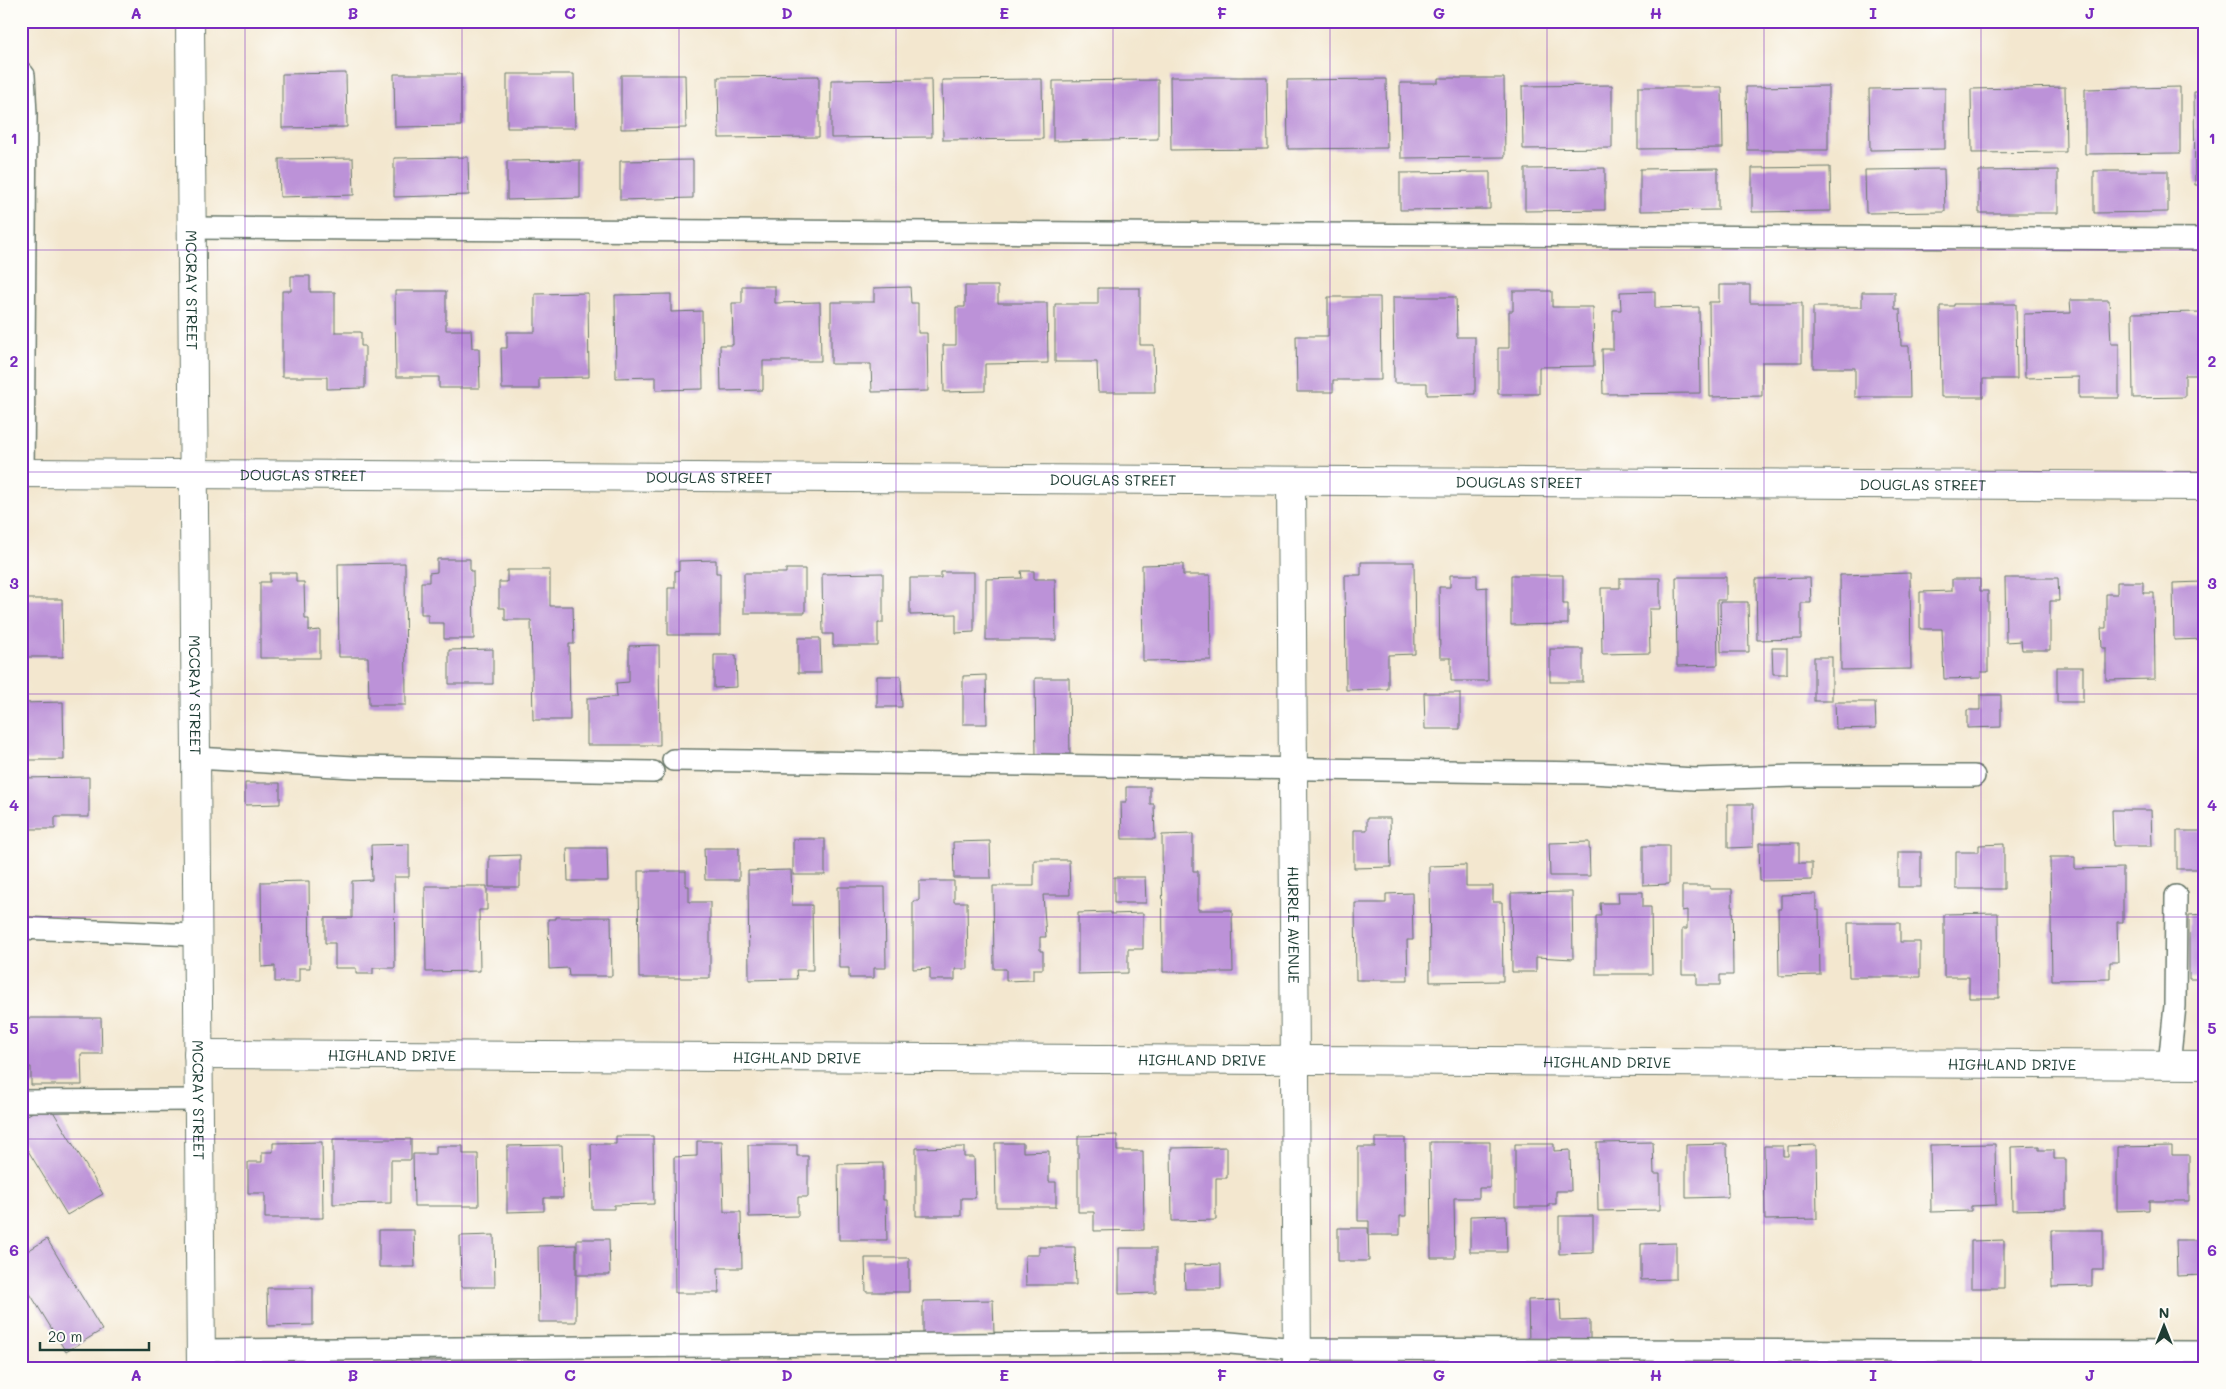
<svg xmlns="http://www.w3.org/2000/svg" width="2226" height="1389" font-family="Mali,sans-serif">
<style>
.building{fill:#bc92d8}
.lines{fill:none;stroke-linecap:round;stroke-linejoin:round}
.service-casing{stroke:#69786a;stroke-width:24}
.minor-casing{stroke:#69786a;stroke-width:30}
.tertiary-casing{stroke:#69786a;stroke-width:30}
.service{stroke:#fff;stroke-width:21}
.minor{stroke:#fff;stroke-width:28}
.tertiary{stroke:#fff;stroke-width:28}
.grid{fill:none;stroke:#7b2cbf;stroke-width:1;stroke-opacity:0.55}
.labels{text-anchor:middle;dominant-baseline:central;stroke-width:4;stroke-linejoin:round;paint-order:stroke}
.street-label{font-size:15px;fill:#1f3d34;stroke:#fdfcf7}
.neatline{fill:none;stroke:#7b2cbf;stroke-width:2}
.grid-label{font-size:16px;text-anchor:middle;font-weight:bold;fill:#7b2cbf}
</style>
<rect width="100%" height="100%" fill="#fdfcf7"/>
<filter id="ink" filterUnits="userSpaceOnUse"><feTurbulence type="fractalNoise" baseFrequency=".02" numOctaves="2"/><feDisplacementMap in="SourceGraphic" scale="10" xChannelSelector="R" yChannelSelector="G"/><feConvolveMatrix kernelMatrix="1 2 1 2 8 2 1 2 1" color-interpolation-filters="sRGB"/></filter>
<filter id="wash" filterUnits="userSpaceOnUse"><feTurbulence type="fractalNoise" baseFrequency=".0096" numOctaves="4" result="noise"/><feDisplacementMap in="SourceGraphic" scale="20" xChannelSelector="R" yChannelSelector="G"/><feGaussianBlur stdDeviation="1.12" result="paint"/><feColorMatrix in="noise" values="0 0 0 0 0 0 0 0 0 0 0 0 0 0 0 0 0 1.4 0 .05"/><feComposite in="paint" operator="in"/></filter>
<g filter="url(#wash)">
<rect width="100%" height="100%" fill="#f3e7cf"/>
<g id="blocks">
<g class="building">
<path d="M346,73L347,127L282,128V74Z"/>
<path d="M394,74H461V126L395,127Z"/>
<path d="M507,74H574L575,128H507Z"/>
<path d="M621,75H685L686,128L621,129Z"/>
<path d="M819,76V137L719,138L718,77Z"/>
<path d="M1170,77H1267L1268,149L1171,150Z"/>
<path d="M1438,78H1504L1505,157L1401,158L1400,83H1438Z"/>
<path d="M931,79L932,137L831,138V80Z"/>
<path d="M1042,79L1043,139L943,140L942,80Z"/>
<path d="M1386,79L1387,148L1288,149L1287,80Z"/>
<path d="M1158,80V139L1053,141V81Z"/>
<path d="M1612,85V148L1523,149L1522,86Z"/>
<path d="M1828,86V150H1747L1746,87Z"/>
<path d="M1638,87H1722L1723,148L1638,149Z"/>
<path d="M2065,87L2066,152L1972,153L1971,89Z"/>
<path d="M2180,87V153L2085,154V89Z"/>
<path d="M1945,88V149L1870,150L1869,89Z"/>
<path d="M2194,92H2205V185H2195Z"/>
<path d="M468,157L469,195L394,197V158Z"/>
<path d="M353,158L354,195L280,197L279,159Z"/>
<path d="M580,160V198L507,200V161Z"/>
<path d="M693,160V198L620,200V161Z"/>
<path d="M1830,167L1831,211L1752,212V168Z"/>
<path d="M1605,168V210L1525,211V169Z"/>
<path d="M1718,168V210L1640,211V169Z"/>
<path d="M1944,169L1945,212L1866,213L1865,170Z"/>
<path d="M2058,170V213H1979V171Z"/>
<path d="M2094,171H2168V212L2094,213Z"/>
<path d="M1490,172V209L1400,210V173Z"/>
<path d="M291,276H310V292H335V332H361V346H365V388L327,389V377H282V291H291Z"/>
<path d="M1719,285H1750V303H1802V362H1762V396L1710,397L1709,302H1719Z"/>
<path d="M742,286H775V303L820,302L821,361H763V390L721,391L720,345H733L732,303H742Z"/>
<path d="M965,286H998V303H1047L1048,363L985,364V391L944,392L943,345H956V307H965Z"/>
<path d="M910,287L911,303H918V333H927L928,391L872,392L871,364H831V302H874V288Z"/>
<path d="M1098,288H1140V345H1154L1155,392H1098L1097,362H1055V304H1098Z"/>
<path d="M395,291H446V330H471L472,348H479L480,388H439V377H396Z"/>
<path d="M1513,291H1552V307H1593L1594,366L1539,367V394H1498V348H1509V311H1513Z"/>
<path d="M1655,291V308L1699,307L1700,393L1603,394L1602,349H1613V310H1621L1620,292Z"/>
<path d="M1862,292H1895V309H1900L1901,346H1909L1910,397H1855V368H1813V307H1862Z"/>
<path d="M588,293L589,377L539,378V389H502L501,348H507V332H535V294Z"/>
<path d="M671,294V312L702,311L703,389L656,390V377L616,378L615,295Z"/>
<path d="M1328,297H1380L1381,380H1333V392H1297L1296,336H1328Z"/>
<path d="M1393,297H1456L1457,337H1475V394L1427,395V383H1394Z"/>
<path d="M2070,300H2109L2111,344H2119V398H2079V377L2025,378L2024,314L2071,313Z"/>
<path d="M1954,304H2016L2017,379H1983V397H1941L1940,306H1954Z"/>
<path d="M2205,312V375H2185V397L2133,398L2132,313Z"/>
<path d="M437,559H470V571H473L474,639H444V623H428V614H421V582H429V573L437,572Z"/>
<path d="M716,560V573H720V635H668V588H675V571L679,570V561Z"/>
<path d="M1361,562H1414L1415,654L1388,655V689L1346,690L1345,575H1361Z"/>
<path d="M405,563L406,705H369L368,657H339L338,564Z"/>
<path d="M1183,564V575H1210L1211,660L1143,661L1142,565Z"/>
<path d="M786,569H805V613H744V573H786Z"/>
<path d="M507,570H550V606H573L574,644H569L570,720H533L531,620H505V608H499V582H507Z"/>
<path d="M1021,571H1034V579H1055L1056,640H986V579L1022,578Z"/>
<path d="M941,572H974V632L956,633V614L910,615V578H941Z"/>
<path d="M270,573H296V582H304L305,619H309V631L320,630V658H260V582H270Z"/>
<path d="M883,573V623H878V646H833V634H823L822,574Z"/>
<path d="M1910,573L1911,669L1841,670L1840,575Z"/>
<path d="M1450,575H1477V588L1487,587L1488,681H1451V658H1440L1439,587H1450Z"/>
<path d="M1511,575H1563V604H1568V624L1511,625Z"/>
<path d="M1676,577H1726V600H1717L1718,665L1677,666Z"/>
<path d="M1620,578H1660V609H1649L1650,653L1602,654L1601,588H1620Z"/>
<path d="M1810,578L1811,603H1801V639L1757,640L1756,579Z"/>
<path d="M2005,578H2058L2059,601H2050V650H2022L2021,641L2006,642Z"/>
<path d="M1952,579H1980V591H1988V672H1981V678L1944,679L1942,629H1920V592L1952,591Z"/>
<path d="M2117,582H2143V593H2154L2155,679L2106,680V648H2102L2101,628H2106V594H2117Z"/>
<path d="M2202,582V591H2205V639L2174,640L2173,583Z"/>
<path d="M21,599H62L63,657H21Z"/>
<path d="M1720,602H1748L1749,652H1721Z"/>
<path d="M798,638H820L821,673H798Z"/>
<path d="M659,645L660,745H587V698L617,697L616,683L629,682V646Z"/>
<path d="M1772,648H1787V674H1773Z"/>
<path d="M493,649V684H449V650Z"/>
<rect x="1550" y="649" width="33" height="33"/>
<path d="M714,655H736L737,687L714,688Z"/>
<rect x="1814" y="657" width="18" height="44"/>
<rect x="2057" y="667" width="26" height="35"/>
<path d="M986,675L987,724H963V676Z"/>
<path d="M877,676H901L902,707H877Z"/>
<path d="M1035,678H1069L1070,757H1036Z"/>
<path d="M1424,693H1460V729H1425Z"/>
<path d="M1980,695H2001V727L1967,728V710H1980Z"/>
<path d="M63,702L64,760H21V703Z"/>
<path d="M1835,702H1875L1876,728L1836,729Z"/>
<path d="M89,777V817H55V829H21V778Z"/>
<path d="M245,783H280V804L245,805Z"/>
<path d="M1126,787H1150V804H1154L1155,839H1122L1121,802H1126Z"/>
<path d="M1728,804H1753V847L1728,848Z"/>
<path d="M2112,810H2151L2152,846H2113Z"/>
<path d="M1367,818H1390L1391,867L1354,868V830H1367Z"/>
<rect x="2177" y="831" width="28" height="38"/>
<path d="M1193,834V871H1198V910H1232L1233,972H1163L1162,835Z"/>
<rect x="793" y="839" width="32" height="36"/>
<path d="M990,841L991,878H954L953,842Z"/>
<path d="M1589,842L1590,876H1550L1549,843Z"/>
<path d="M1759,843H1799V863H1812V880L1760,881Z"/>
<path d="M409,844V877H394L395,968H373V974H356V968H335V943H325V918H352V881L372,880L371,845Z"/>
<path d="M2004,844V889H1956V852H1979V845Z"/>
<path d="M1643,846H1669V884L1643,885Z"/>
<path d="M567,848H607L608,881H568Z"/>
<path d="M704,848H739V880H705Z"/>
<rect x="1898" y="852" width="23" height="35"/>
<path d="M520,855V887H489V856Z"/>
<path d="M2050,857H2075V869L2123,868V922H2117L2118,962H2110V979L2052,980Z"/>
<path d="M1034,860H1069L1070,895H1043L1046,937H1040V951H1043V969H1033V980L1006,981V969H994L993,886H1034Z"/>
<path d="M1466,865V886H1493V902H1502L1503,981L1430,982L1429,866Z"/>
<path d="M791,870L792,905H812L813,970H796L797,979L749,980L748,871Z"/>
<path d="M638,871H686V886H689V902H710V978H639Z"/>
<path d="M1114,877H1145L1146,903H1114Z"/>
<path d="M309,881L310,968H299V982H275V966L262,967L261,882Z"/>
<path d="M919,881H954V902H967L968,969H955V980H930V968L913,969V901H919Z"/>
<path d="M425,886H487V910H479L480,971L426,972Z"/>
<path d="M1682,886H1710V889H1732L1733,975H1720V985H1697V974H1682V929H1687V910L1682,911Z"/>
<path d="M838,887H885L886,968H874V978H849V968H839Z"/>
<path d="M1572,892L1573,959L1536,957V972H1512L1511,893Z"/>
<path d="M1618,892H1643V907H1651L1652,974H1596V916H1601L1600,903H1619Z"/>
<path d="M1412,893L1413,940H1407L1408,980H1356L1355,903H1386V894Z"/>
<path d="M1816,894V910H1819L1820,975L1779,976L1778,909H1781V895Z"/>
<path d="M1111,912V914L1143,913V949H1128V973L1078,974V913Z"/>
<path d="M1998,913L1999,998H1969V977H1944V914Z"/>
<path d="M2205,914V979H2189V915Z"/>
<path d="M556,917H611L612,976H569L568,968L549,969L548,919H556Z"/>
<path d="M1848,923H1900V942H1920V977H1849Z"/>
<path d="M21,1018H101L102,1054H81L82,1085H31V1067H21Z"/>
<path d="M48,1103L103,1194L67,1215L21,1139V1119Z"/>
<path d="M1117,1135V1151H1143L1144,1230L1094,1231V1212H1078V1136Z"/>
<path d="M616,1136H653L654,1204L614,1205V1209H592L591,1144H616Z"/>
<path d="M1375,1138H1405L1406,1216H1400V1235H1369V1221H1358V1147H1375Z"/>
<path d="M333,1139H411V1160H391V1203L333,1204Z"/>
<path d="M697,1141H722L724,1212H741L742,1268H718L719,1293H675L674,1157L697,1156Z"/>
<path d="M322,1142L323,1218H265V1193H248V1162H262V1152H273V1143Z"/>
<path d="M1430,1142H1490V1188H1479V1198H1454L1455,1258H1431Z"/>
<path d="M1653,1142L1654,1174H1660V1210L1598,1211L1597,1143Z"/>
<path d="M995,1143H1023V1152L1049,1151V1182H1056V1207H996Z"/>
<path d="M1515,1144H1554V1151L1570,1150L1571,1191H1556V1204H1549V1207H1515Z"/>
<path d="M1727,1144L1728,1197L1686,1198V1145Z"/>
<path d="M1995,1144L1996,1205L1971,1206V1211L1931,1212L1930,1145Z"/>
<path d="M562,1145L563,1198H544V1211L507,1212V1146Z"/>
<path d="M748,1145H797V1156H808V1197H798V1216L749,1217Z"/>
<path d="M1816,1145L1817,1219L1765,1220L1764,1146H1783V1156H1788V1146Z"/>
<path d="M436,1146H463V1154H478L479,1206H414L413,1154H436Z"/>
<path d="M2039,1146V1150H2054V1159H2066V1209L2012,1210L2011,1147Z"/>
<path d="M2172,1146V1155H2189V1201H2149V1210L2117,1211V1147Z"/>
<path d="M964,1147V1157H974L975,1198H961V1216H916V1148Z"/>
<path d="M1227,1147V1178H1216V1220L1172,1221L1171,1148Z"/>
<path d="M883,1163V1200H886L887,1240H839L838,1164Z"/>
<path d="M1506,1215L1507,1252H1470V1216Z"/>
<path d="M1559,1216H1593V1253L1559,1254Z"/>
<path d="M1338,1228H1368L1369,1261H1338Z"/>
<path d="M379,1230H414L415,1267H379Z"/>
<path d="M2051,1230H2103V1270H2092V1286L2052,1287Z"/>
<path d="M494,1235L495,1287H461L460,1236Z"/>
<path d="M47,1239L102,1330L66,1352L21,1279V1255Z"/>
<path d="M577,1239H609L610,1275H577Z"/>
<path d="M2004,1240V1288H1971V1241Z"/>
<path d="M2176,1240H2205V1275L2177,1276Z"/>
<path d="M1676,1243V1279L1641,1280V1244Z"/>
<path d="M576,1245V1322H539L538,1246Z"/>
<path d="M1039,1247H1075L1076,1285H1026L1025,1255H1039Z"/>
<path d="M1119,1248H1156V1293L1119,1294Z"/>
<path d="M865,1258H909V1292H866Z"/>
<path d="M1221,1264V1289H1185L1184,1265Z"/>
<path d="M267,1288H313V1325L268,1326Z"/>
<path d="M1560,1299L1561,1321L1590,1320V1342L1529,1343L1528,1300Z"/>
<path d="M993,1300L994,1334L923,1335V1301Z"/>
<rect x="411" y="1361" width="35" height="7"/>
</g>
</g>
</g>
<g filter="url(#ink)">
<use href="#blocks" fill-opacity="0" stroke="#69786a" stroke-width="1"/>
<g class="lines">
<defs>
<g id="service">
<path d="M21,72L24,75L26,115L23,473"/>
<path d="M191,228L2205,239"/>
<path d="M196,758L353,767L653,772"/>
<path d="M673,760L1592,773L1695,779L1793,776H1974"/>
<path d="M21,928L197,935"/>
<path d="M2169,1065L2175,1006L2176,896"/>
<path d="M21,1101L199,1100"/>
<path d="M201,1350L1219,1342L1297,1349L2205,1352"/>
</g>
<g id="minor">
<path id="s1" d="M1291,481L1297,1368"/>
<path id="s2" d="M198,1054L2205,1065"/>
</g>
<g id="tertiary">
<path id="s3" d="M190,21L201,1368"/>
<path id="s4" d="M21,473L2205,486"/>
</g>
</defs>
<use href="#service" class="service-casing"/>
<use href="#minor" class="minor-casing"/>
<use href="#tertiary" class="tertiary-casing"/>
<use href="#service" class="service"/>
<use href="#minor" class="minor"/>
<use href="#tertiary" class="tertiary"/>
</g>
</g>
<path class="grid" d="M245,21V1368M462,21V1368M679,21V1368M896,21V1368M1113,21V1368M1330,21V1368M1547,21V1368M1764,21V1368M1981,21V1368M21,250H2205M21,472H2205M21,694H2205M21,917H2205M21,1139H2205"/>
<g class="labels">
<g class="street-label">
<text stroke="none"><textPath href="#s3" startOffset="269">MCCRAY STREET</textPath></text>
<text stroke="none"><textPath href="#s4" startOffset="282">DOUGLAS STREET</textPath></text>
<text stroke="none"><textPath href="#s4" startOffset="688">DOUGLAS STREET</textPath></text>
<text stroke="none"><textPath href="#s4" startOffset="1092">DOUGLAS STREET</textPath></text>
<text stroke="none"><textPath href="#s4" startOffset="1498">DOUGLAS STREET</textPath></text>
<text stroke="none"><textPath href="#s4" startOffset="1902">DOUGLAS STREET</textPath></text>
<text stroke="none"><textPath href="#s3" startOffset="674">MCCRAY STREET</textPath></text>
<text stroke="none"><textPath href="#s1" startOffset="444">HURRLE AVENUE</textPath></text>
<text stroke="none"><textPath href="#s2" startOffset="194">HIGHLAND DRIVE</textPath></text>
<text stroke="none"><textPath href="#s2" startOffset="599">HIGHLAND DRIVE</textPath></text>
<text stroke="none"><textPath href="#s2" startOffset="1004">HIGHLAND DRIVE</textPath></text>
<text stroke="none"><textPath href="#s2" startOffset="1409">HIGHLAND DRIVE</textPath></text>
<text stroke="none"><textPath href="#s2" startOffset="1814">HIGHLAND DRIVE</textPath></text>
<text stroke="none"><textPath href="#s3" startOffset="1079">MCCRAY STREET</textPath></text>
</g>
</g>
<rect width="2226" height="1389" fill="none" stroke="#fdfcf7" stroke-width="55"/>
<g transform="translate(2164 1326)" stroke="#fdfcf7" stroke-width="4" paint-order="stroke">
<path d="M0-4L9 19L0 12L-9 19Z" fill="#1f3d34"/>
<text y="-8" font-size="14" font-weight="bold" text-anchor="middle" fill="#1f3d34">N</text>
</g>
<path d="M40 1342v8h109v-8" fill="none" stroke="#1f3d34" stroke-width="2.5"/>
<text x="48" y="1342" font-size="15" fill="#1f3d34" stroke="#fdfcf7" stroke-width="4" paint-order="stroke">20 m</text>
<rect x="28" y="28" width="2170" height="1334" class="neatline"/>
<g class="grid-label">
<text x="136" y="19">A</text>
<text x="353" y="19">B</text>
<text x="570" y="19">C</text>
<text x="787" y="19">D</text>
<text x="1004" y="19">E</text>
<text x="1222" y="19">F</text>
<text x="1439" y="19">G</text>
<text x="1656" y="19">H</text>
<text x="1873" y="19">I</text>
<text x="2090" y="19">J</text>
<text x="14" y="144">1</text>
<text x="2212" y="144">1</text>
<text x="14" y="367">2</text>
<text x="2212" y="367">2</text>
<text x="14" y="589">3</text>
<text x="2212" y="589">3</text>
<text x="14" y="811">4</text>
<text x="2212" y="811">4</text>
<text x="14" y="1034">5</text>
<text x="2212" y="1034">5</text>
<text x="14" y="1256">6</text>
<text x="2212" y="1256">6</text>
<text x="136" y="1381">A</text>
<text x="353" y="1381">B</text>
<text x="570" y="1381">C</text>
<text x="787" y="1381">D</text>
<text x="1004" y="1381">E</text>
<text x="1222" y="1381">F</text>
<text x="1439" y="1381">G</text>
<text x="1656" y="1381">H</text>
<text x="1873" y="1381">I</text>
<text x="2090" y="1381">J</text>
</g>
</svg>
